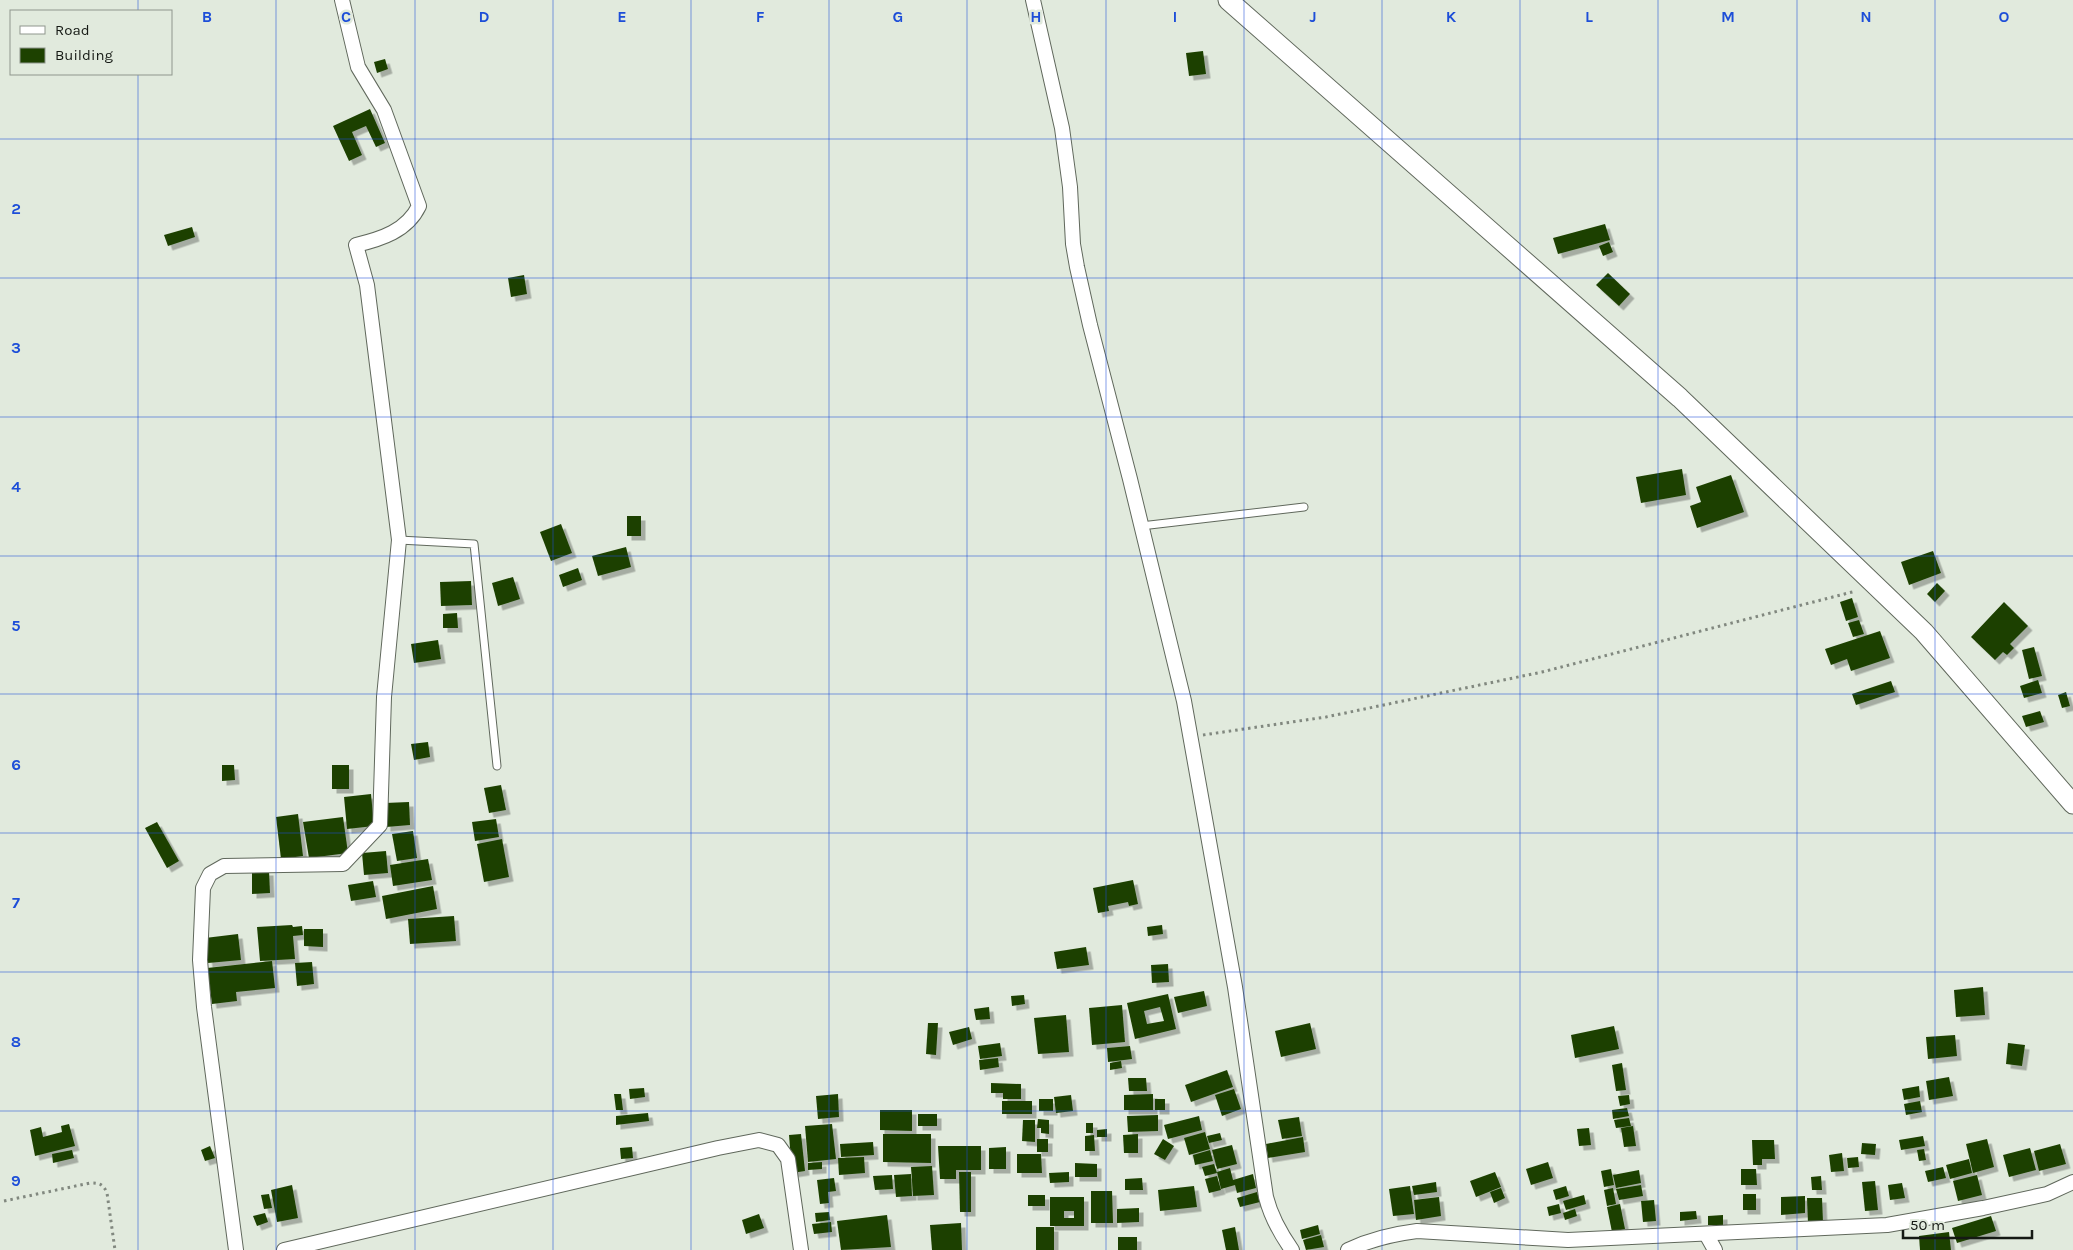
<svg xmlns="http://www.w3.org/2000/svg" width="2073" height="1250" font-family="Karla,sans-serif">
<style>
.building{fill:#1d4100;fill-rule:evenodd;filter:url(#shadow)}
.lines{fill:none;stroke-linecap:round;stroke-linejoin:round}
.service-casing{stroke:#60685c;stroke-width:9}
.minor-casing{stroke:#60685c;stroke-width:16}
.secondary-casing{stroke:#60685c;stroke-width:21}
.path{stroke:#81887f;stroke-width:3;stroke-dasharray:2.5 4;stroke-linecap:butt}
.service{stroke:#fff;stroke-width:7}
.minor{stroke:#fff;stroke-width:14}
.secondary{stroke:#fff;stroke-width:19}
.grid{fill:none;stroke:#1d4ed8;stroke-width:1;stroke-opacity:0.55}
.grid-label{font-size:16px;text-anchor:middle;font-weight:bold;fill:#1d4ed8;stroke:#e1eadd;stroke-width:5;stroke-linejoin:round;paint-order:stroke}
</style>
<defs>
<filter id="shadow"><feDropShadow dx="4.5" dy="4.5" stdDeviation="0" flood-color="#0004"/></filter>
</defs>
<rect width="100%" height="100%" fill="#e1eadd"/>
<g class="building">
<path d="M1203,51L1206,74L1189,76L1186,53Z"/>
<path d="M385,59L388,69L377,73L374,62Z"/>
<path d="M370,109L385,143L376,147L366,126L352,132L362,155L349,161L333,126Z"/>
<path d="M1605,224L1610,240L1558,254L1553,238Z"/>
<path d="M192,227L195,237L168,246L164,235Z"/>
<path d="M1609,242L1613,252L1603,256L1599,246Z"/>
<path d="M1608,273L1630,294L1619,306L1596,285Z"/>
<path d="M524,275L527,294L511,297L508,278Z"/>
<path d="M1682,469L1686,495L1641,503L1636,477Z"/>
<path d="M1731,475L1744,512L1697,528L1690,506L1701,502L1696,487Z"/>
<rect x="627" y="516" width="14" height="20"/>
<path d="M561,524L572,553L551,561L540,532Z"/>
<path d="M626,547L631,567L598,576L592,556Z"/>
<path d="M1933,551L1941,573L1909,585L1901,562Z"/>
<path d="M578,568L582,580L563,587L559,575Z"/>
<path d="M513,577L520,599L498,606L492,583Z"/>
<path d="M471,581L472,605L441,606L440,582Z"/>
<path d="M1937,583L1945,591L1935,602L1927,594Z"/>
<path d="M1852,598L1858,617L1846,621L1840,602Z"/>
<path d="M2004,602L2028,626L2010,644L2014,648L2007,655L2003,652L1995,660L1971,637Z"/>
<path d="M457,613L458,628H443V614Z"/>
<path d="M1859,620L1864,634L1853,637L1848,623Z"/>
<path d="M1880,631L1890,658L1851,671L1847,659L1831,665L1825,649Z"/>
<path d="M438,640L441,659L414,663L411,644Z"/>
<path d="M2034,647L2042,676L2029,679L2022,650Z"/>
<path d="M2038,680L2042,693L2024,698L2020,686Z"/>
<path d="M1891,681L1895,692L1856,705L1852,694Z"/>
<path d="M2066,692L2070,706L2062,708L2058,695Z"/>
<path d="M2040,711L2044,722L2026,727L2022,716Z"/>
<path d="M428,742L430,757L414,760L411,744Z"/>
<path d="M222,765H234L235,780L222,781Z"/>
<rect x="332" y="765" width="17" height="24"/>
<path d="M501,785L506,810L489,813L484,788Z"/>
<path d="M371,794L374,826L347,829L344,797Z"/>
<path d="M409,802L410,825L386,827L385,803Z"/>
<path d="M298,814L303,856L281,859L276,817Z"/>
<path d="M343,817L348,853L309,858L303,822Z"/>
<path d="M496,819L499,837L475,841L472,822Z"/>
<path d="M157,822L179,861L167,868L145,828Z"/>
<path d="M413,831L417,858L397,861L392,834Z"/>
<path d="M502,839L509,877L484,882L477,844Z"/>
<path d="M386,851L388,873L364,875L362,853Z"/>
<path d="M428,859L432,880L393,886L390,865Z"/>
<path d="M252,871H269L270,893L252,894Z"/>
<path d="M1133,880L1138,904L1129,906L1128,902L1108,906L1109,911L1098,913L1093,888Z"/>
<path d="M373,881L376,897L351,901L348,885Z"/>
<path d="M433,886L437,909L386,919L382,896Z"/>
<path d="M454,916L456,941L410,944L408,919Z"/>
<path d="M292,925L293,927L302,926L303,935L293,936L295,959L260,961L257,927Z"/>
<path d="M1162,925L1163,934L1148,936L1147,927Z"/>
<path d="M304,929H323V947L304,946Z"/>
<path d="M238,934L241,960L208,963L205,938Z"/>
<path d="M1086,947L1089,965L1057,969L1054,952Z"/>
<path d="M272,961L275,988L236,992L237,1001L212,1004L207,968Z"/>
<path d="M312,962L314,984L297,986L295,963Z"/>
<path d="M1168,964L1169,982L1152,983L1151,965Z"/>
<path d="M1983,987L1985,1015L1956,1017L1954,990Z"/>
<path d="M1204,991L1207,1006L1178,1013L1174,997Z"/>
<path d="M1168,994L1176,1029L1135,1039L1127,1003ZM1160,1007L1164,1021L1147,1024L1144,1011Z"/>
<path d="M1024,995L1025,1004L1012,1006L1011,996Z"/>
<path d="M1122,1005L1125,1042L1092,1045L1089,1008Z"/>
<path d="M989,1007L990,1019L976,1020L974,1009Z"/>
<path d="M1066,1015L1069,1052L1038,1054L1034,1018Z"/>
<path d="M928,1023H938L936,1055L926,1054Z"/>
<path d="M1310,1023L1316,1049L1281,1057L1275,1031Z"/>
<path d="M1614,1026L1619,1049L1575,1058L1571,1035Z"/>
<path d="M969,1027L972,1039L953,1045L949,1032Z"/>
<path d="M1955,1035L1957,1056L1928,1059L1926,1037Z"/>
<path d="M1000,1043L1002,1056L980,1059L978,1046Z"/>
<path d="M2008,1043L2025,1045L2022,1066L2006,1064Z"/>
<path d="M1130,1046L1132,1059L1108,1062L1107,1048Z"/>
<path d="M998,1058L999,1067L980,1070L979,1060Z"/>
<path d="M1121,1061L1122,1068L1110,1070V1063Z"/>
<path d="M1622,1063L1626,1090L1616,1091L1612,1065Z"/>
<path d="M1227,1070L1233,1087L1191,1102L1185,1085Z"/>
<path d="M1949,1077L1953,1096L1929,1100L1926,1081Z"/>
<path d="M1128,1078H1146L1147,1091H1129Z"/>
<path d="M991,1083L1021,1084V1099H1003V1093H991Z"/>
<path d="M1919,1086L1920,1097L1904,1100L1902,1089Z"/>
<path d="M644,1088L645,1097L630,1099L629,1089Z"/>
<path d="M1234,1089L1241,1109L1222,1116L1215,1095Z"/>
<path d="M614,1094H621L623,1110H616Z"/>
<path d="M838,1094L839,1117L818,1119L816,1096Z"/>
<path d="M1153,1094V1110H1124V1095Z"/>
<path d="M1071,1095L1073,1111L1056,1113L1054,1097Z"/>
<path d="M1629,1095L1630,1104L1620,1106L1618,1096Z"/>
<rect x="1039" y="1099" width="14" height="12"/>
<rect x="1155" y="1099" width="10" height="11"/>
<rect x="1002" y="1101" width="30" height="13"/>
<path d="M1920,1101L1922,1112L1906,1115L1904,1104Z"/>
<path d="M1627,1108L1629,1116L1613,1119L1612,1110Z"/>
<path d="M880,1110H912V1131L880,1130Z"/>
<path d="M648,1113L649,1121L616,1125V1116Z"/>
<rect x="918" y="1114" width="19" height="12"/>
<path d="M1158,1115V1131L1128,1132L1127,1116Z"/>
<path d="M1199,1116L1202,1130L1168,1139L1164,1125Z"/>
<path d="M1299,1117L1302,1136L1282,1139L1278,1120Z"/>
<path d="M1629,1118L1631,1126L1616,1128L1614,1120Z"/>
<path d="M1038,1119L1049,1120V1134L1041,1133V1128H1037Z"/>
<path d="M1023,1120H1035V1142L1022,1141Z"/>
<rect x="1086" y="1123" width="7" height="10"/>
<path d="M69,1124L75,1146L35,1156L30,1130L41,1127L43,1137L62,1132L61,1126Z"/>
<path d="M832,1124L836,1159L808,1162L805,1126Z"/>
<path d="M1633,1126L1636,1146L1624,1147L1621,1128Z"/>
<path d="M1589,1128L1591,1145L1579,1146L1577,1129Z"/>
<path d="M1107,1129V1137H1097V1130Z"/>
<path d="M1205,1132L1210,1149L1189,1155L1184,1138Z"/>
<path d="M1220,1133L1222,1140L1209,1143L1207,1136Z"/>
<path d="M801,1134L805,1171L792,1173L789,1135Z"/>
<path d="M883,1134H931V1163L883,1162Z"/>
<path d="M1138,1134V1153H1124L1123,1135Z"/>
<path d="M1094,1135L1095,1151H1085V1136Z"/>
<path d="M1923,1136L1925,1146L1901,1150L1899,1140Z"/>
<path d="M1303,1137L1305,1152L1268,1158L1266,1144Z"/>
<rect x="1037" y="1139" width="11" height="13"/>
<path d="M1163,1139L1174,1146L1165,1160L1154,1154Z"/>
<path d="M1987,1139L1994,1167L1973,1173L1966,1144Z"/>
<path d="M1752,1140H1774L1775,1159H1762V1165H1753Z"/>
<path d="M873,1142L874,1155L841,1157L840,1144Z"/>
<path d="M1862,1143L1876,1144L1875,1155L1861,1154Z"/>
<path d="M2060,1144L2066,1164L2039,1171L2034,1151Z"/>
<path d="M1232,1145L1237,1164L1217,1169L1212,1150Z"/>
<path d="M210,1146L215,1158L205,1161L201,1150Z"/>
<path d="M938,1146H981V1170H956V1179H940Z"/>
<path d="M632,1147L633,1158L621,1159L620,1148Z"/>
<path d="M1006,1147V1169H989V1148Z"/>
<path d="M2030,1148L2036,1170L2009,1177L2003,1155Z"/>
<path d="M1924,1149L1926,1160L1919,1161L1917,1150Z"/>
<path d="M72,1150L74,1158L53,1163L52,1154Z"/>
<path d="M1210,1150L1213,1161L1195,1165L1193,1155Z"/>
<path d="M1842,1153L1844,1171L1831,1172L1829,1155Z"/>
<path d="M1017,1154H1041L1042,1173H1017Z"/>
<path d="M864,1157L865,1173L839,1175L838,1158Z"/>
<path d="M1858,1157L1859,1167L1848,1168L1847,1158Z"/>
<path d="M1969,1159L1972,1173L1950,1179L1946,1165Z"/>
<path d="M822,1162V1169L808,1170V1163Z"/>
<path d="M1548,1162L1553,1178L1531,1185L1526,1169Z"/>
<path d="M1075,1163L1097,1164V1177H1075Z"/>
<path d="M1214,1164L1217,1173L1205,1176L1202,1167Z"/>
<path d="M932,1166L934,1195L913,1196L911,1167Z"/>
<path d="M1943,1167L1946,1178L1928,1182L1925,1171Z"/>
<path d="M1230,1168L1233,1180L1253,1174L1256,1188L1237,1193L1235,1185L1221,1189L1217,1172Z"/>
<path d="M1611,1169L1614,1185L1604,1187L1601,1171Z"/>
<path d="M1741,1169H1756L1757,1185H1741Z"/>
<path d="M1639,1170L1641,1183L1616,1188L1613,1175Z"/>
<path d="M959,1172H971V1212H960Z"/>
<path d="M1069,1172V1182L1050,1183L1049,1173Z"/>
<path d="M1495,1172L1501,1187L1476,1197L1470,1181Z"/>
<path d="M911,1174L912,1196L896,1197L894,1175Z"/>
<path d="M892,1175L893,1189L875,1190L873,1176Z"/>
<path d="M1977,1175L1982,1195L1958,1201L1953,1181Z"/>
<path d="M1217,1176L1221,1190L1209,1193L1205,1179Z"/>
<path d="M1821,1176L1822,1190H1812L1811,1177Z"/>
<path d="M834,1178L836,1191L828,1192L829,1203L820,1204L817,1180Z"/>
<path d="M1142,1178L1143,1190H1125V1179Z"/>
<path d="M1875,1181L1878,1210L1865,1211L1862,1182Z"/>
<path d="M1436,1182L1437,1192L1414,1195L1412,1186Z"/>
<path d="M1902,1183L1905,1198L1890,1200L1888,1185Z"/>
<path d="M292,1185L298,1218L277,1222L271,1190Z"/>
<path d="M1641,1185L1643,1196L1619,1200L1616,1189Z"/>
<path d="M1194,1186L1197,1207L1160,1211L1158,1190Z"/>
<path d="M1410,1186L1414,1214L1393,1216L1389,1189Z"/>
<path d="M1566,1186L1569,1196L1556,1200L1553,1190Z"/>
<path d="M1501,1188L1505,1198L1494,1203L1490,1192Z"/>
<path d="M1613,1188L1616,1204L1607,1206L1604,1190Z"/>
<path d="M1091,1191H1112L1113,1223H1091Z"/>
<path d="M1257,1192L1260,1202L1240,1207L1237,1198Z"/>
<path d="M269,1194L272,1208L264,1209L261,1195Z"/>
<rect x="1743" y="1194" width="13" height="16"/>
<rect x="1028" y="1195" width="17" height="11"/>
<path d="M1584,1195L1586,1204L1566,1210L1563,1201Z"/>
<path d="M1805,1196V1213L1781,1215V1197Z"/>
<path d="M1050,1197H1084V1226H1050ZM1064,1211H1074V1218H1064Z"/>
<path d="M1439,1197L1441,1216L1416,1220L1414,1200Z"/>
<path d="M1807,1198H1822L1823,1222L1808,1223Z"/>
<path d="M1654,1200L1656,1221L1643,1222L1641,1201Z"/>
<path d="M1559,1204L1561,1213L1549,1216L1547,1207Z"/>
<path d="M1620,1204L1625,1229L1612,1232L1607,1207Z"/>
<path d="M1139,1208V1222L1117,1223V1209Z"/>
<path d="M1575,1209L1577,1216L1565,1220L1563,1213Z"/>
<path d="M1696,1211L1697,1219L1680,1221V1212Z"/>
<path d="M829,1212L830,1220L816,1222L815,1213Z"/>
<path d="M265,1213L268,1222L257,1226L253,1216Z"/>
<path d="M759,1214L764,1228L746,1234L742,1220Z"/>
<path d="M887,1215L891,1247L841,1250L837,1221Z"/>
<path d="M1723,1215V1225H1708V1216Z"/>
<path d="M1991,1216L1996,1231L1957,1243L1952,1228Z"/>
<path d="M831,1222L832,1232L814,1234L812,1224Z"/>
<path d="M961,1223L962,1250H932L930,1225Z"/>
<path d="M1318,1225L1320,1234L1302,1239L1300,1230Z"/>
<rect x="1036" y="1227" width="18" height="23"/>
<path d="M1235,1227L1239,1250H1226L1222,1230Z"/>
<path d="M1949,1232L1951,1250H1920L1919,1236Z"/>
<path d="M1321,1235L1324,1247L1306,1250L1303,1240Z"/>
<rect x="1118" y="1237" width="19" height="13"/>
</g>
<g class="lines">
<defs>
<g id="service">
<path d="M1141,526L1304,507"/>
<path d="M399,540L474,544L497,766"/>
</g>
<g id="minor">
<path d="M1033,0L1062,128L1070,187L1073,244L1077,267L1090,325L1130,479L1184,701L1235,987L1266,1197C1271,1217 1280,1233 1292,1250"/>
<path d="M1706,1234L1715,1250"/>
<path d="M236,1250L204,1007L200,960L203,888L210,874L224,866L343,864L380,825L384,697L399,540L367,285L356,245C381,239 407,231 419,206L384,110L358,67L342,0"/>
<path d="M284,1250L718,1148L759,1140L778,1145L788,1159L801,1250"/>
<path d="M1348,1250C1371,1239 1393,1234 1417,1231L1568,1240L1887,1225L1983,1208L2047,1194L2073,1182"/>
</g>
<path id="secondary" d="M1228,0L1680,398L1924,632L2073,804"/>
</defs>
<use href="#service" class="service-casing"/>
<use href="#minor" class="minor-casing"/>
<use href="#secondary" class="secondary-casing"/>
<g class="path">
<path d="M1203,735L1326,717L1542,672L1856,591"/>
<path d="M4,1201L90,1183C100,1183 103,1184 107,1193L115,1250"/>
</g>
<use href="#service" class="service"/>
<use href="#minor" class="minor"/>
<use href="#secondary" class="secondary"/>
</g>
<path class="grid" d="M138,0V11M276,0V1250M415,0V1250M553,0V1250M691,0V1250M829,0V1250M967,0V1250M1106,0V1250M1244,0V1250M1382,0V1250M1520,0V1250M1658,0V1250M1797,0V1250M1935,0V1250M138,74V1250M0,139H2073M0,278H2073M0,417H2073M0,556H2073M0,694H2073M0,833H2073M0,972H2073M0,1111H2073"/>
<g class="grid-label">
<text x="207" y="22">B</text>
<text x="346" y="22">C</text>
<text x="484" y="22">D</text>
<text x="622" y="22">E</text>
<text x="760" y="22">F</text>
<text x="898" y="22">G</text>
<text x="1036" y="22">H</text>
<text x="1175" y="22">I</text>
<text x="1313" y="22">J</text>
<text x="1451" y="22">K</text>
<text x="1589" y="22">L</text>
<text x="1728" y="22">M</text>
<text x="1866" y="22">N</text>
<text x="2004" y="22">O</text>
<text x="16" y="214">2</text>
<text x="16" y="353">3</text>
<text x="16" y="492">4</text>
<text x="16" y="631">5</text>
<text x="16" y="770">6</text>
<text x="16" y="908">7</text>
<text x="16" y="1047">8</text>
<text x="16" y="1186">9</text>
</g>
<rect x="10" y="10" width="162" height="65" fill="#e1eadd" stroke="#8f968d"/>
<rect x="20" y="26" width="25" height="8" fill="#ffffff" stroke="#8f968d"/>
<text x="55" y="35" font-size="15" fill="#151914">Road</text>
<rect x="20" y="48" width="25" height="15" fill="#1d4100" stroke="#8f968d"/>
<text x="55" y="60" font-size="15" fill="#151914">Building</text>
<path d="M1903 1230v8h129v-8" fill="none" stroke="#151914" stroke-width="2.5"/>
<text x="1910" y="1230" font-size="15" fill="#151914" stroke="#e1eadd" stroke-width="4" paint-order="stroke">50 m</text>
</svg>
